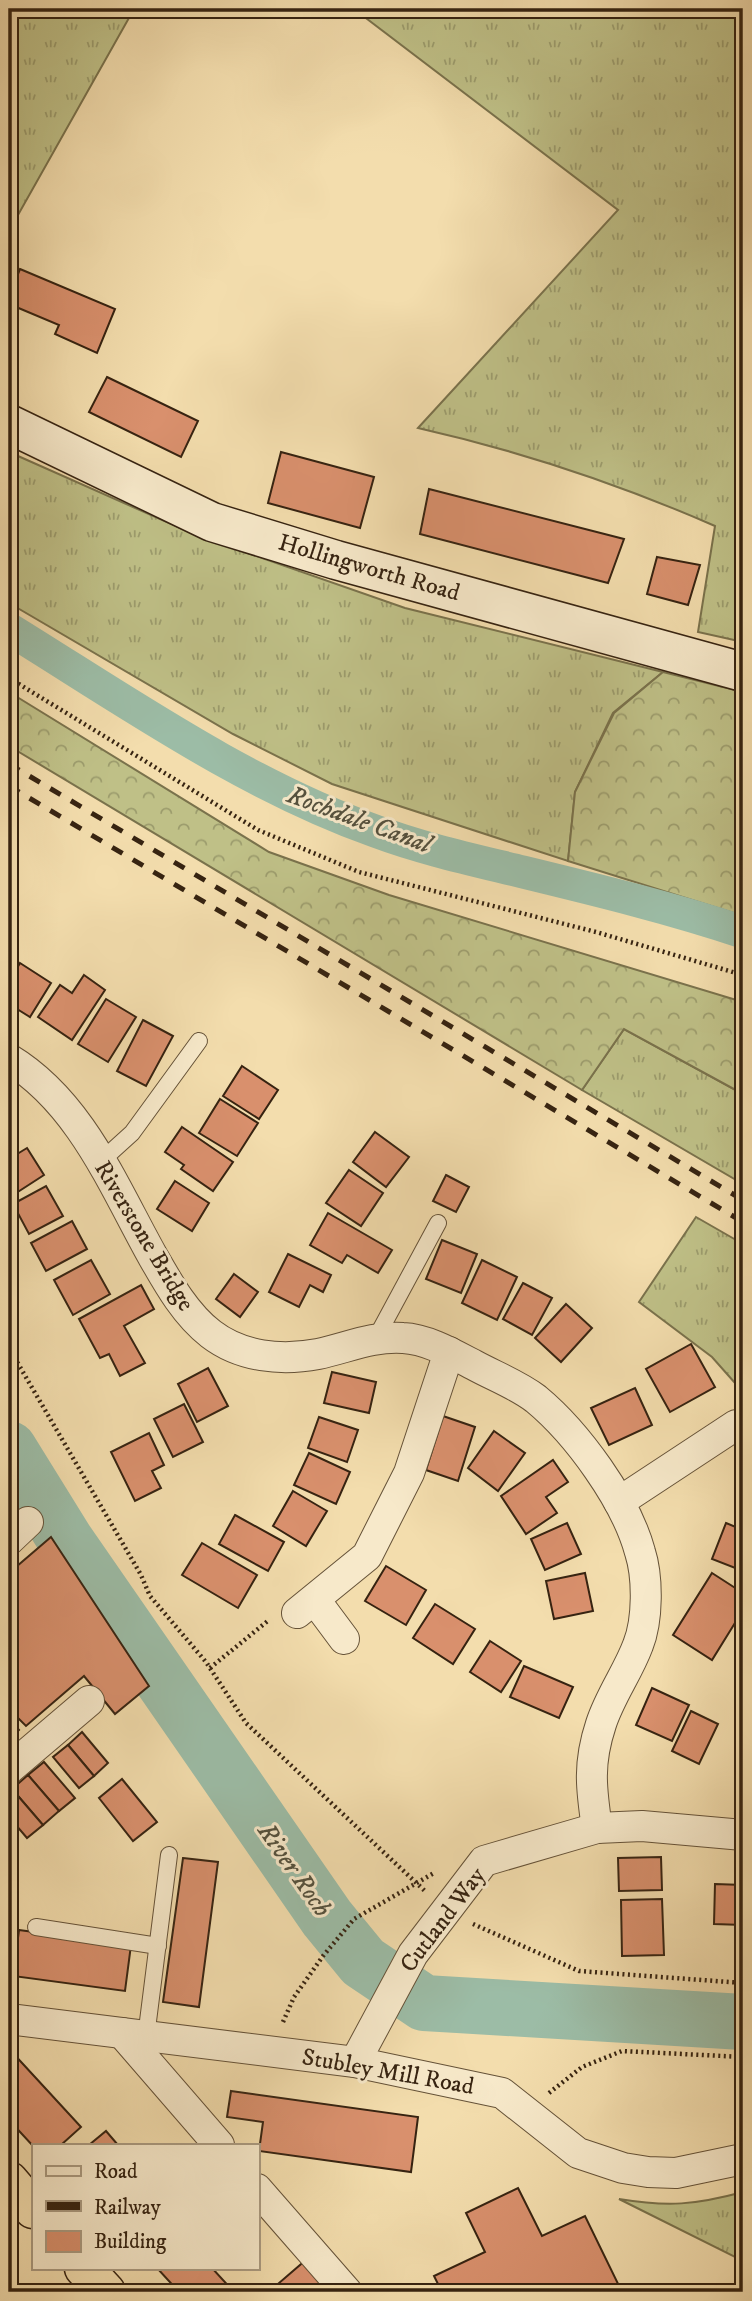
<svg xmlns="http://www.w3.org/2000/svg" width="752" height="2301" font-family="'IM FELL DW Pica',serif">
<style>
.grass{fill:url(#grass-tufts);stroke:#7a724c;stroke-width:2}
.forest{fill:url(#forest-crowns);stroke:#7a724c;stroke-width:2}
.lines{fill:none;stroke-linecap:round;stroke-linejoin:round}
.canal{stroke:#9cbca6;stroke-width:33}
.river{stroke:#9cbca6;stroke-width:56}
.building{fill:#d9906d;stroke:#362311;stroke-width:2}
.lane-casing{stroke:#655238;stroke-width:18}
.street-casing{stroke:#655238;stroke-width:32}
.secondary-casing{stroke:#362311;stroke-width:41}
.highway-casing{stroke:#362311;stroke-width:41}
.path{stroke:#362311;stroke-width:4.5;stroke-dasharray:2 3.5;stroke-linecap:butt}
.lane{stroke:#f7e9ca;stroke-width:16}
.street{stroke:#f7e9ca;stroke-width:30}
.secondary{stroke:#f7e9ca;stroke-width:38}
.highway{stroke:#f3ddad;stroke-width:38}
.rail{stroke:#362311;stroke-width:5;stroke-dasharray:12 12;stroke-linecap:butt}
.labels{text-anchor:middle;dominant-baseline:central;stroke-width:6;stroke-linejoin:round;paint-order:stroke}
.street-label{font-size:24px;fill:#362311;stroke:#f7e9ca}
.water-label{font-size:26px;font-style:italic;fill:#55513e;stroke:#f7e9ca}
</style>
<defs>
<pattern id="grass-tufts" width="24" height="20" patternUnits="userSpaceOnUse" patternTransform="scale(1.75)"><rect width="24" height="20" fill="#bfc087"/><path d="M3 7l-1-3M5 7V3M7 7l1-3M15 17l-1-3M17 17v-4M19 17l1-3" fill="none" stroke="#9c9c6d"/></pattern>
<pattern id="forest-crowns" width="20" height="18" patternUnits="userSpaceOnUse" patternTransform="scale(1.75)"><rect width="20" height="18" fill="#bfc087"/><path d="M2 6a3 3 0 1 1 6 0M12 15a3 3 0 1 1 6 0" fill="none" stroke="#9c9c6d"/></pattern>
</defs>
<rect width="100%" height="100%" fill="#f3ddad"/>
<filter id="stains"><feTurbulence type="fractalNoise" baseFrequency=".00286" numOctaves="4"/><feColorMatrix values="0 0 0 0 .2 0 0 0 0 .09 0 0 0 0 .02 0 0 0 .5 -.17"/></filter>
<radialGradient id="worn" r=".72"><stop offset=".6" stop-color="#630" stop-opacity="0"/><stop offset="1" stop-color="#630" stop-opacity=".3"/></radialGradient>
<g class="grass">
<path d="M9,9H134L9,231Z"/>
<path d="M354,9H743V642L698,632L715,526C619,484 520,451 418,428L618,210Z"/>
<path d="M9,452L196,535L405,608L663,672L613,713L575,792L568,861L332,784L233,734L9,603Z"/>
<path d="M624,1029L743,1094V1184L582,1090Z"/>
<path d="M696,1217L743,1244V1392L712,1357L639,1302Z"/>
<path d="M743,2192V2261L619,2199C668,2207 695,2205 743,2192Z"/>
</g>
<g class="forest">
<path d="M663,672L743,692V916L568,861L575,792L614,713Z"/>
<path d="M9,692L269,852L389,895L743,1002V1094L624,1029L582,1090L9,746Z"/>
</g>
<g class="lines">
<path class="canal" d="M9,629C127,702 244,784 375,831C423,849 474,860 523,872C597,890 671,908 743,932"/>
<path class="river" d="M9,1449L66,1541L327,1918L363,1962L424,2003L743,2022"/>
</g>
<g class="building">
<path d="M20,269L115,309L97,353L55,334L59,325L9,304V296Z"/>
<path d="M107,377L198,421L181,457L89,412Z"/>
<path d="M281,452L374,477L360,528L268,503Z"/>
<path d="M429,489L624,539L608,583L420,534Z"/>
<path d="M657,557L700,565L688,605L647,594Z"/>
<path d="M20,963L51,983L30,1017L9,1004V982Z"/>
<path d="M84,975L105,990L72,1040L38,1017L60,985L72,993Z"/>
<path d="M106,999L136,1017L108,1062L78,1044Z"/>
<path d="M143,1020L173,1036L146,1086L117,1071Z"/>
<path d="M242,1066L278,1090L259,1119L223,1096Z"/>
<path d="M220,1099L258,1123L237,1156L199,1133Z"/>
<path d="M182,1127L233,1162L213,1191L181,1169L184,1165L165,1152Z"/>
<path d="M375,1132L409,1157L386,1187L353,1162Z"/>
<path d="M27,1148L44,1175L10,1197L9,1159Z"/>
<path d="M349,1170L383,1193L361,1226L326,1203Z"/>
<path d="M446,1175L469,1187L456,1212L433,1201Z"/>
<path d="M175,1181L209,1203L192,1231L157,1209Z"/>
<path d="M46,1186L63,1216L29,1234L13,1204Z"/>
<path d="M328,1213L392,1250L378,1273L347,1255L342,1263L310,1245Z"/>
<path d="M72,1221L87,1249L46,1271L31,1243Z"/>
<path d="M442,1240L477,1254L461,1293L426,1279Z"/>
<path d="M288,1254L331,1275L323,1292L310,1285L299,1307L269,1292Z"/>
<path d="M91,1260L110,1294L73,1315L54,1280Z"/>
<path d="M482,1260L517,1277L497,1320L462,1303Z"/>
<path d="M234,1274L258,1292L240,1317L216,1299Z"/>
<path d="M523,1283L552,1298L532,1335L503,1319Z"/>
<path d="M141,1285L154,1309L124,1326L145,1363L120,1376L109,1354L100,1358L79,1319Z"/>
<path d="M566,1304L592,1328L561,1362L535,1338Z"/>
<path d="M691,1344L715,1387L670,1412L646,1369Z"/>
<path d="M208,1368L228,1406L197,1422L178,1384Z"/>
<path d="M332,1372L376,1382L369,1413L324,1403Z"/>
<path d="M635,1388L652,1425L609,1445L591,1408Z"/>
<path d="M184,1404L203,1442L173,1457L154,1419Z"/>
<path d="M443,1416L475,1427L458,1481L426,1470Z"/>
<path d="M319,1417L358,1430L347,1462L308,1448Z"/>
<path d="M494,1431L525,1453L498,1491L468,1468Z"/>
<path d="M149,1433L164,1465L152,1471L161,1488L135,1501L111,1452Z"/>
<path d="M309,1453L350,1472L336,1504L294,1485Z"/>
<path d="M553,1460L568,1482L546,1497L557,1513L526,1534L501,1496Z"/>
<path d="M293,1491L327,1511L306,1546L273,1526Z"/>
<path d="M235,1515L284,1542L268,1571L219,1544Z"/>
<path d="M567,1523L581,1554L545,1570L531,1539Z"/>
<path d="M726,1523L743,1530V1571L712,1559Z"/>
<path d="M51,1537L149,1686L115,1714L84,1676L26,1726L9,1709V1573Z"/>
<path d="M202,1543L257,1575L238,1608L182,1575Z"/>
<path d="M386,1566L426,1590L406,1625L365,1601Z"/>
<path d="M585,1573L593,1611L554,1619L546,1581Z"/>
<path d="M712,1573L743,1593V1610L712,1660L673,1635Z"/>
<path d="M435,1604L475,1629L453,1664L413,1638Z"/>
<path d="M490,1641L521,1661L501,1692L470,1672Z"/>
<path d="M524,1666L573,1687L559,1718L510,1697Z"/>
<path d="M652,1688L689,1705L672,1741L636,1725Z"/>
<path d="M691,1711L718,1724L699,1764L672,1751Z"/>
<path d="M9,1718L19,1730L9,1740Z"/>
<path d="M82,1732L108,1763L94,1776L68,1745Z"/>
<path d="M68,1745L94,1776L79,1788L53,1757Z"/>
<path d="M44,1762L75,1798L59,1811L28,1775Z"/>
<path d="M28,1775L59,1811L43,1825L12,1789Z"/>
<path d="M122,1779L157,1822L133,1841L99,1798Z"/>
<path d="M12,1789L43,1825L27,1838L9,1817V1792Z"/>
<path d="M661,1857L662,1890L619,1891L618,1858Z"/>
<path d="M183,1858L218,1862L199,2007L163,2002Z"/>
<path d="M715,1884L743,1885V1925L714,1924Z"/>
<path d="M662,1899L664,1955L622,1956L621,1900Z"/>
<path d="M19,1930L131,1945L125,1991L13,1976Z"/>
<path d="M11,2051L81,2127L61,2145L33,2146L9,2120V2054Z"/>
<path d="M231,2091L418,2117L411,2172L259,2151L263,2122L227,2117Z"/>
<path d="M106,2131L118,2145H89Z"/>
<path d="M518,2188L542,2236L585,2216L622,2292H442L434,2276L485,2252L466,2213Z"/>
<path d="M307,2259L335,2292H287L279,2283Z"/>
<path d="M157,2268H212L234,2292H179Z"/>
</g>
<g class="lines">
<defs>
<g id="lane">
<path d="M100,1162L132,1133L199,1041"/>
<path d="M376,1338L438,1223"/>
<path d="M36,1927L158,1946"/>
<path d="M146,2037L169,1855"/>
</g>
<g id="street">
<path d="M9,1059C80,1102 113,1185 152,1255C168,1283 185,1314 211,1334C241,1357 281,1361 318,1354C347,1348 372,1336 403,1338C427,1339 453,1354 474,1365C494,1376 518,1385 536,1399C577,1433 626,1500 640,1552C648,1577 648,1620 638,1645C628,1672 610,1696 601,1724C588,1763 591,1788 597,1828"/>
<path d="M619,1502L736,1425"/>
<path d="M9,1540L28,1522"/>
<path d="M315,1600L344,1639"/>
<path d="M297,1613L367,1556L409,1473L449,1352"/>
<path d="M9,1769L89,1701"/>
<path d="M9,2019L355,2062L502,2093L578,2153L623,2168L648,2172L676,2173L743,2159"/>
<path d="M122,2033L219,2145"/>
<path d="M355,2062L413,1954L484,1861L597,1828L642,1826L743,1835"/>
<path d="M257,2189L347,2292"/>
</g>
<path id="secondary" d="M9,424L212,522L336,560L743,672"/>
<g id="highway">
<path d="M9,2181L33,2209"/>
<path d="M84,2268L106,2292"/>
</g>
</defs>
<use href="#lane" class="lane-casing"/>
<use href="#street" class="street-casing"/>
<use href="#secondary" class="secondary-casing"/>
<use href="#highway" class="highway-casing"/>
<g class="path">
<path d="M9,678L258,830L359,872L596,932L743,975"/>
<path d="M9,1348L141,1575L150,1596L206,1662L246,1723L426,1892"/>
<path d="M210,1668L269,1620"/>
<path d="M473,1924L579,1971L743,1983"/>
<path d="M283,2022L294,1997L323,1956L354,1919L434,1873"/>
<path d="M549,2093L582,2067L622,2051L743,2057"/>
</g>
<use href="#lane" class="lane"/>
<use href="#street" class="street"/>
<use href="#secondary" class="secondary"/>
<use href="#highway" class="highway"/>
<g class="rail">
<path d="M9,764L743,1200"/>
<path d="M9,786L743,1222"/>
</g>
</g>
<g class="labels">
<g class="street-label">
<text transform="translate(369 568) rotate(16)">Hollingworth Road</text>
<text transform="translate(144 1236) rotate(59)">Riverstone Bridge</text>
<text transform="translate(443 1920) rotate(-53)">Cutland Way</text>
<text transform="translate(388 2072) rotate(10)">Stubley Mill Road</text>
</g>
<g class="water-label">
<text transform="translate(359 820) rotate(20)">Rochdale Canal</text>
<text transform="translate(294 1870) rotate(55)">River Roch</text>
</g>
</g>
<rect width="752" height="2301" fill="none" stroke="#f3ddad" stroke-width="35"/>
<rect x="10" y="10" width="731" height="2280" fill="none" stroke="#362311" stroke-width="3.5"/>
<rect x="18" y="18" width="717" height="2266" fill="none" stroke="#362311" stroke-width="2"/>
<rect x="32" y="2144" width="228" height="126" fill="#f7e9ca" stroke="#aa9a80" stroke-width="2"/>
<rect x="46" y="2166" width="35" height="10" fill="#f7e9ca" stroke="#aa9a80" stroke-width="2"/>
<text x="94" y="2178" font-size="21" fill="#362311">Road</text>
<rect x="46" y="2201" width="35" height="10" fill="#362311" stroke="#aa9a80" stroke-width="2"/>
<text x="94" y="2214" font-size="21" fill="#362311">Railway</text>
<rect x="46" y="2231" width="35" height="21" fill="#d9906d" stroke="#aa9a80" stroke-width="2"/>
<text x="94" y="2248" font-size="21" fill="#362311">Building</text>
<rect width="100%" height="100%" filter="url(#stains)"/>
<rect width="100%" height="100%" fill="url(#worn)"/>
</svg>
